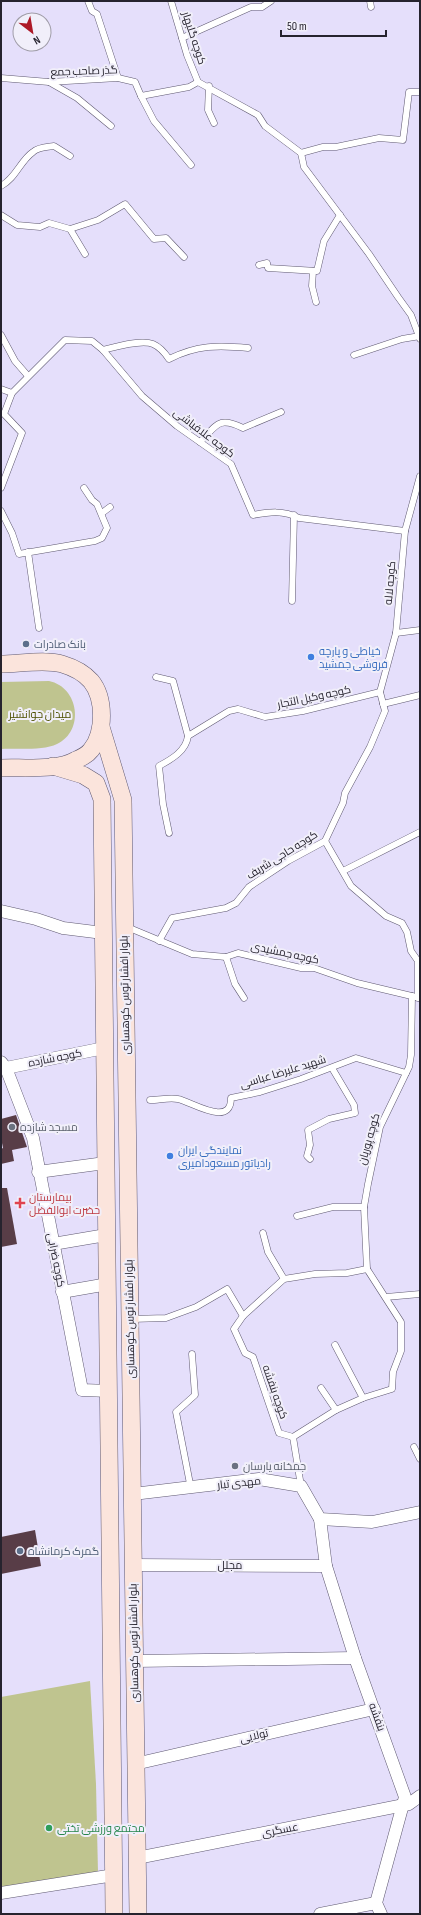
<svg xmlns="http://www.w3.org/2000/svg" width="421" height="1915" font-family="'Sofia Sans Condensed',Cairo,sans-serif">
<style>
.green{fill:#bfc48f}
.building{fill:#583d47}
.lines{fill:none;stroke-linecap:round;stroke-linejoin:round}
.service-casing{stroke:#5f5971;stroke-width:7}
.minor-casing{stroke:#5f5971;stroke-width:13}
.secondary-casing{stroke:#5f5971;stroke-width:18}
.service{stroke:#fff;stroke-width:6}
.minor{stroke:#fff;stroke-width:12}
.secondary{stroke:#fbe4dc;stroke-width:17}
.service-dot{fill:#5c6f8a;stroke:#f1effa;stroke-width:1.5}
.shop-dot{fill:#3f7fe0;stroke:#f1effa;stroke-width:1.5}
.worship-dot{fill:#6b7280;stroke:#f1effa;stroke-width:1.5}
.health-dot{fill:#e0444e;stroke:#f1effa;stroke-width:1.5}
.leisure-dot{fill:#2e9e5b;stroke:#f1effa;stroke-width:1.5}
.labels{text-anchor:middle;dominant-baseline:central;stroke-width:4;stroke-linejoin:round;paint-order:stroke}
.street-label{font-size:11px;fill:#26232e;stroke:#f1effa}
.service-label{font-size:11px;fill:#4e5e75;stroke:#f1effa;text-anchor:start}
.shop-label{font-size:11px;fill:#366cbe;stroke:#f1effa;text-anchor:start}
.park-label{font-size:11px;fill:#4e5100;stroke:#f1effa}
.worship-label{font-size:11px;fill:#5b616d;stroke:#f1effa;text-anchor:start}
.health-label{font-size:11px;fill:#be3a42;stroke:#f1effa;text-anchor:start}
.leisure-label{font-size:11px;fill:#27864d;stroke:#f1effa;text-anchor:start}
</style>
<rect width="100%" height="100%" fill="#e5dffb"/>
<g class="green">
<path d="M49,681C79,687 85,731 57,744C43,751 16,748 1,749V682Z"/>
<path d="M90,1681L96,1784L98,1873L1,1887V1697Z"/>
</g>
<g class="building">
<path d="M16,1115L27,1147L12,1150L14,1161L1,1164V1149L3,1148L1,1138V1119Z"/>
<path d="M1,1188H7L17,1244L1,1247Z"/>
<path d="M35,1530L41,1566L1,1574V1537Z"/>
</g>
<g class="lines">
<defs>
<g id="service">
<path d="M88,1L92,11L97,14L118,78"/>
<path d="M171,1L187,55L198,82"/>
<path d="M370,1L371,7"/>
<path d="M182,38L251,7H262L271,1"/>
<path d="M1,78L49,82L118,78L135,82L141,96L189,87L198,82L258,115L265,126L301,153"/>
<path d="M49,82L77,98L111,126"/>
<path d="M209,86L208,110L214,123"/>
<path d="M141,96L154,121L191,165"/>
<path d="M301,153L304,167L369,254L398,297L411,315L420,339"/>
<path d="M301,153L323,147H336L379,138L403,140L409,92H420"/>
<path d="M1,186C16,178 20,161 33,152C38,147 47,147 54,146L70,156"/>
<path d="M1,215L17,225L40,227L49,223L70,229L85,254"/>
<path d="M70,229L98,220L125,204L154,239L166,238L184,257"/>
<path d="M259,265L267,263L268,268L317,271L324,241L340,215"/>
<path d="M313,271L312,286L316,302"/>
<path d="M1,335L15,361L28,376"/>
<path d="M103,350C115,347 141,339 153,344C160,347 165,353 169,359C197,345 218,345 248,348"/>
<path d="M354,355L402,339L420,336"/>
<path d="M1,389L12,393"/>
<path d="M200,442C217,425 218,416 243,428L281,412"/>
<path d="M1,488L22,433L4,414L12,393L65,340L92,341L103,350L142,396L177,426L231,464L253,515C270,512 283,510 299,518L405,531"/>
<path d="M1,511L12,533L19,554L95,541L102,538L107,528L97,504L92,500L84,488"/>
<path d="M102,513L110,507"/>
<path d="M28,552L39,628"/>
<path d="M292,601L294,515"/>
<path d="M396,633L420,630"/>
<path d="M156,677L173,681L188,736C186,751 172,759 159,766L163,804L169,833"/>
<path d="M383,704L420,695"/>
<path d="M188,736L229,711L238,709L265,717L303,711L380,692"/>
<path d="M325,841L351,886L386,916L402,923L407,932L411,951L418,961V998"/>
<path d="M343,871L420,832"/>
<path d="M127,927L192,954L226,957L238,953L301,968H314L357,983L420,998"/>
<path d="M159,941L172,918L226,908L236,903L249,887L288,861L325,841L343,803L345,793L370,747L385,711L380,692L396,633L405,531L420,476"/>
<path d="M226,957L235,984L244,998"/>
<path d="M150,1100C159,1100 170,1097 178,1099C192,1102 231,1128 231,1098L260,1092L301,1079L356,1058L406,1073"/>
<path d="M310,1159L307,1156L310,1145L308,1130L329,1119L355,1113L354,1105L332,1068"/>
<path d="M297,1216L333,1207H364"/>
<path d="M263,1233L268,1252L284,1279"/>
<path d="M367,1269L401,1322V1351L393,1372L392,1389L363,1398L336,1410L293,1437L279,1433L253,1357L245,1353L234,1329L243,1316L284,1279L315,1274L347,1273Z"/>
<path d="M367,1269L364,1207L368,1184L380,1127L409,1067L411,1055L412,996"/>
<path d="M386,1297L420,1294"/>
<path d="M131,1319L166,1318L196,1307L227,1289L243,1316"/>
<path d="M335,1345L363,1398"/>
<path d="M321,1388L336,1410"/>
<path d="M293,1437L301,1486"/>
<path d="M414,1447L420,1459"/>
<path d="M191,1489L176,1412L195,1395L192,1354"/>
</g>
<g id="minor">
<path d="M1,911L36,919L63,928L103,933"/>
<path d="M1,1062L6,1068L33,1138L82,1390L110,1391"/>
<path d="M6,1068L104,1048"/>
<path d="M38,1172L105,1163"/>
<path d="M53,1244L106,1235"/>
<path d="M62,1292L108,1284"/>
<path d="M133,1494L259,1479L301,1486L320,1519L372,1522L420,1512"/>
<path d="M320,1519L326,1566L355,1658L405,1797L376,1903L381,1914"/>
<path d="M133,1565L326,1566"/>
<path d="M135,1661L355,1658"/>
<path d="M135,1764L374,1709"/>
<path d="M137,1858L409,1804L420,1796"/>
<path d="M1,1893L114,1875"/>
<path d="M320,1914L376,1903"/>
</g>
<g id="secondary">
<path d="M1,664C18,664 46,659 62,664C72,667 84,673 91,681C105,698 105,733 91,750C88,754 81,758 76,760C58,771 22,767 1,768"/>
<path d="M101,727L123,800L138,1914"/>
<path d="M53,766L83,775L96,783L102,799C105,1170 111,1542 114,1914"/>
</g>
</defs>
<use href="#service" class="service-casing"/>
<use href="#minor" class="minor-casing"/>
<use href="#secondary" class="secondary-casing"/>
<use href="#service" class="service"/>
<use href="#minor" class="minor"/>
<use href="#secondary" class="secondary"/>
</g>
<g class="service-dot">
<circle cx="26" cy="644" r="4"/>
<circle cx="20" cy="1551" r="4"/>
</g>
<g class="shop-dot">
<circle cx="311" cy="657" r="4"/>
<circle cx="170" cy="1156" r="4"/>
</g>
<g class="worship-dot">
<circle cx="12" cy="1127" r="4"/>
<circle cx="235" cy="1466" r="4"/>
</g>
<path class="health-dot" d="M18 1197h4v4h4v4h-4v4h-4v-4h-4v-4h4z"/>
<circle class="leisure-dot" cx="49" cy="1828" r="4"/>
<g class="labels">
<g class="street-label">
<text transform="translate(194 38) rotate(72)">کوچه گلبهار</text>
<text transform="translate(84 71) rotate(-2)">گذر صاحب جمع</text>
<text transform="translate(204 433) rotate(37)">کوچه علافباشی</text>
<text transform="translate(390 583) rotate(-85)">کوچه لاله</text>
<text transform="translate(314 697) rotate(-12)">کوچه وکیل التجار</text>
<text transform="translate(282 855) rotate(-32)">کوچه حاجی شریف</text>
<text transform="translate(285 953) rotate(12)">کوچه جمشیدی</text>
<text transform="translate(125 995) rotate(-91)">بلوار افشار توس کوهساری</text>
<text transform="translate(55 1058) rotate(-11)">کوچه شازده</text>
<text transform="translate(283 1072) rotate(-17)">شهید علیرضا عباسی</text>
<text transform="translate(369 1139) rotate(-74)">کوچه پوریان</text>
<text transform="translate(56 1260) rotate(79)">کوچه ضرابی</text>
<text transform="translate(130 1319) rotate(-91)">بلوار افشار توس کوهساری</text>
<text transform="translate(275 1392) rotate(71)">کوچه بنفشه</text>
<text transform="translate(239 1483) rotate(-6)">مهدی تبار</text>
<text x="230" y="1565">مجلل</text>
<text transform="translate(134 1643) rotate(-91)">بلوار افشار توس کوهساری</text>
<text transform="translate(377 1717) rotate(70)">بنفشه</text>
<text transform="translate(254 1736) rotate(-13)">تولایی</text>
<text transform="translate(280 1830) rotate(-11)">عسگری</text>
</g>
<g class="service-label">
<text x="34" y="644">بانک صادرات</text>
<text x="28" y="1551">گمرک کرمانشاه</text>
</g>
<g class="shop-label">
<text x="319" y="651">خیاطی ‌‌و‌ پارچه<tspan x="319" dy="13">فروشی جمشید</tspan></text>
<text x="178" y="1150">نمایندگی ایران<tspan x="178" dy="13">رادیاتور مسعودامیری</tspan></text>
</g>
<g class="park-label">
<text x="40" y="714">میدان جوانشیر</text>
</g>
<g class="worship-label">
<text x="20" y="1127">مسجد شازده</text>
<text x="243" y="1466">جمخانه یارسان</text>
</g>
<g class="health-label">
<text x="29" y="1197">بیمارستان<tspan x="29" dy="13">حضرت ابوالفضل</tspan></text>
</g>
<g class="leisure-label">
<text x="57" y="1828">مجتمع ورزشی تختی</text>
</g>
</g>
<rect width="421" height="1915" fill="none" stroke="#26232e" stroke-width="4"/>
<g transform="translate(32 32) rotate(149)"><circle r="19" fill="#f1effa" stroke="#a09da8"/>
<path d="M0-3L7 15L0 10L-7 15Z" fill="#ad1927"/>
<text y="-6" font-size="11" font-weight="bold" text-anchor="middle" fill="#26232e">N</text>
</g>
<path d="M281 30v6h105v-6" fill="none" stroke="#26232e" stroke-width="2"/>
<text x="287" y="30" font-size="12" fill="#26232e" stroke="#f1effa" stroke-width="3" paint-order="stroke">50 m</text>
</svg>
